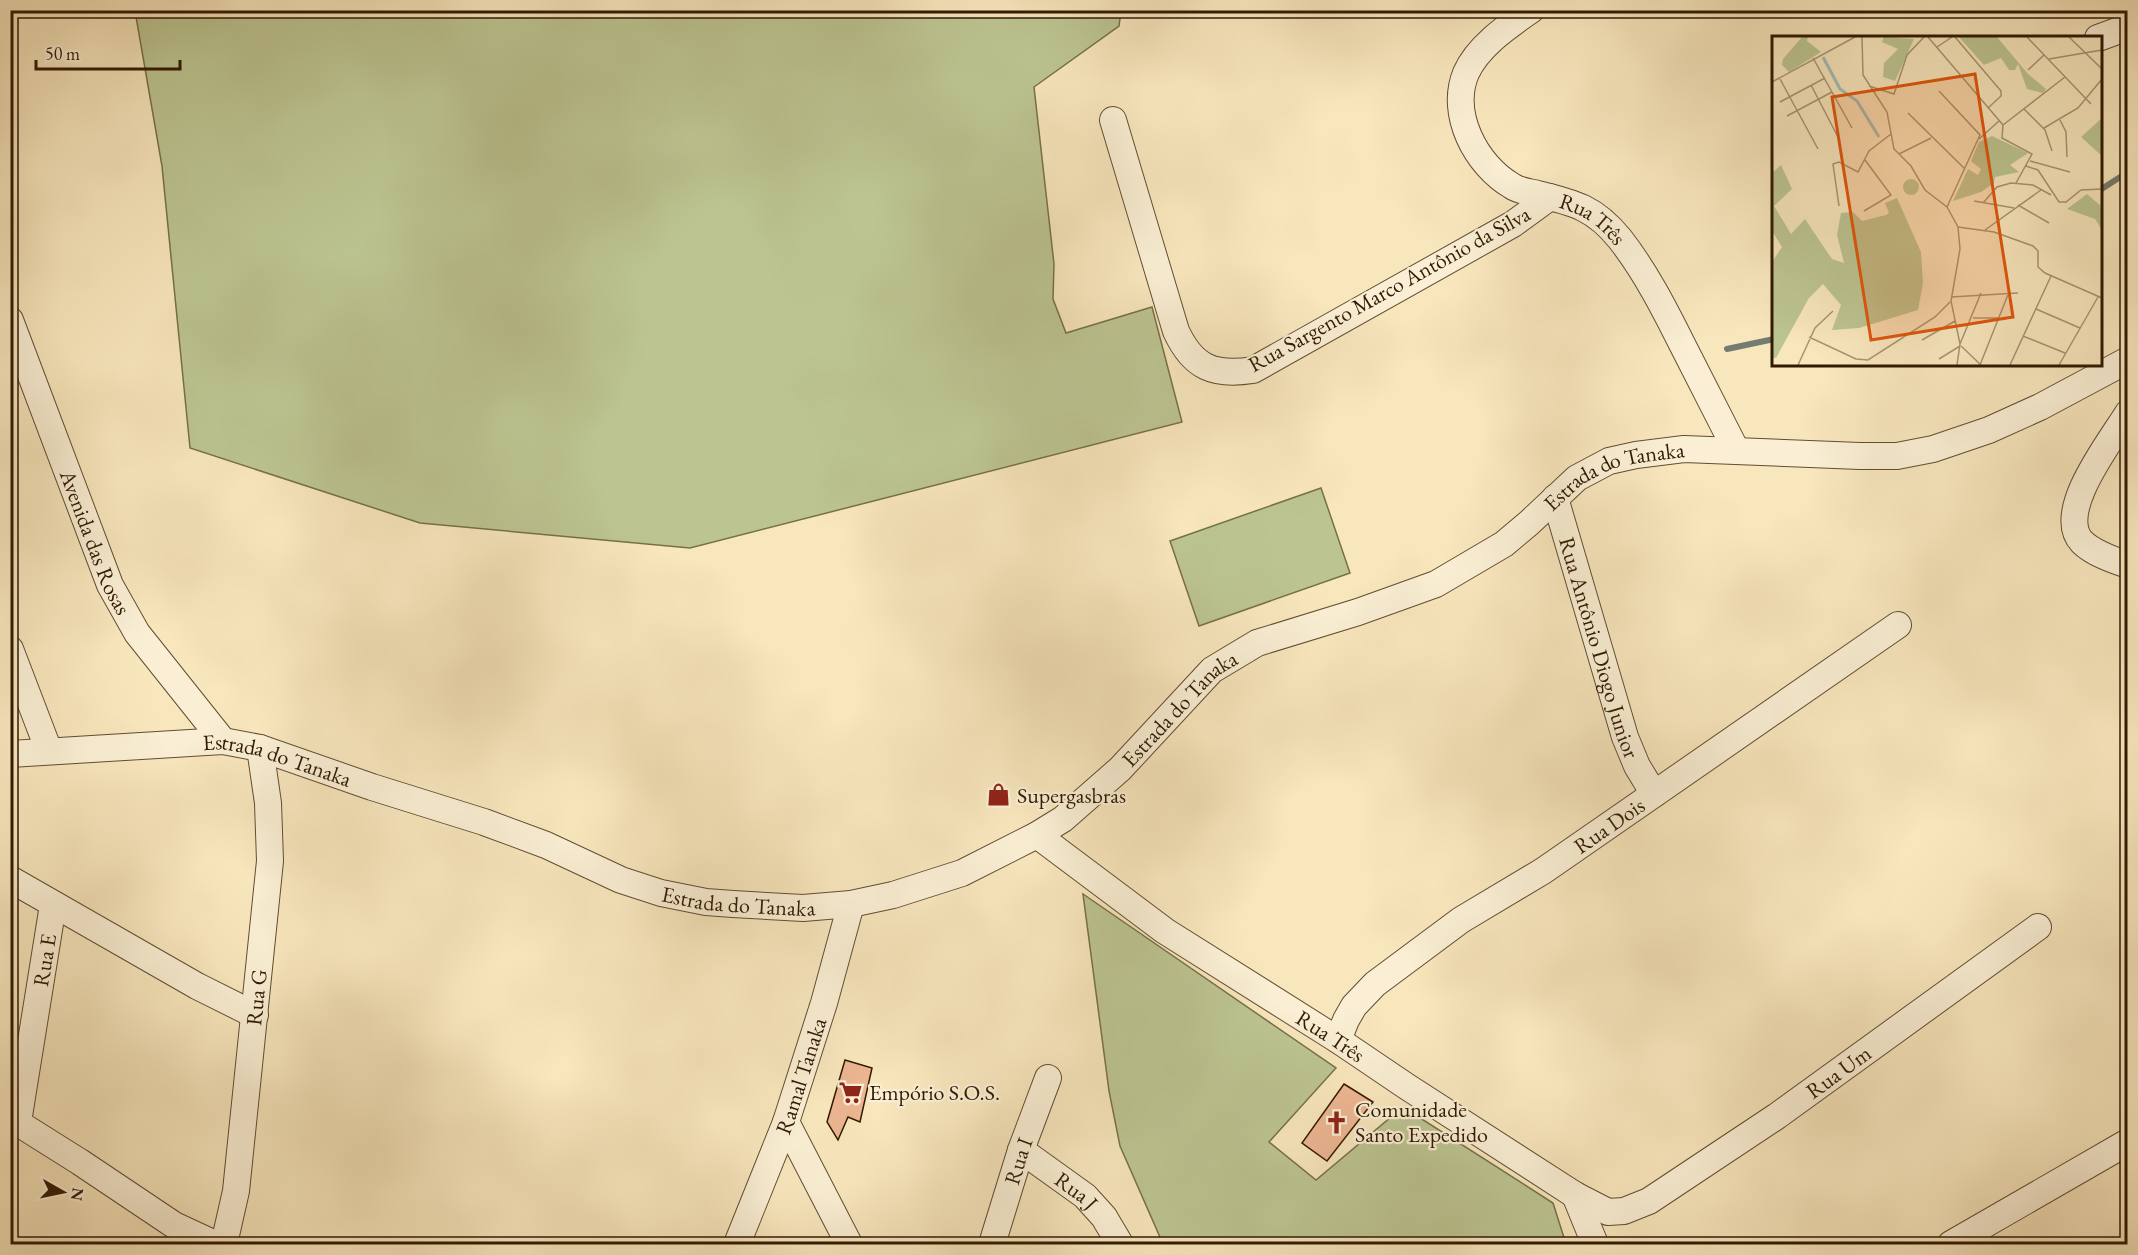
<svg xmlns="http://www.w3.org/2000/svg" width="2138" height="1255" font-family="'EB Garamond',serif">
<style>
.green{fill:#bcc592;stroke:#76704a;stroke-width:1.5}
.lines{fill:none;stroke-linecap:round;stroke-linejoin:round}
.stream{stroke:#747c71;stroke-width:6}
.building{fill:#edb693;stroke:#301a03;stroke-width:1.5}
.minor-casing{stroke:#624d32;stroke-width:28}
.minor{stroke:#faefd4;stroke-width:26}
.labels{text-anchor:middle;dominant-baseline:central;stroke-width:4.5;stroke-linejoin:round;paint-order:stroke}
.street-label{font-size:22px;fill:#301a03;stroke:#faefd4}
.poi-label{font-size:22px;fill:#301a03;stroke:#faefd4;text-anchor:start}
.inset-river{fill:none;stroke:#a2bdbb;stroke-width:3}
.inset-road{fill:none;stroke:#a89473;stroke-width:1.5}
.view{fill:#df560c;fill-opacity:0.15;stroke:#df560c;stroke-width:3}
.inset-edge{fill:none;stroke:#301a03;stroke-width:3}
</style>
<rect width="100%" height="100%" fill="#f8e6bd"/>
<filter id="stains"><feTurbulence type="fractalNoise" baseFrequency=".00333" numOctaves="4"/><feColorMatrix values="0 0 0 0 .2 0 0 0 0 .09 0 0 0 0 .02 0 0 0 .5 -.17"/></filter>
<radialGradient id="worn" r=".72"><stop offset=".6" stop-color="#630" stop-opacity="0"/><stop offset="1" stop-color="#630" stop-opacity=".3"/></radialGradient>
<g class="green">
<path d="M135,11H1121L1119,26L1034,87L1054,264L1053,299L1066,333L1152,307L1182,422L690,548L420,523L190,448L162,166Z"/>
<path d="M1321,488L1350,573L1199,626L1170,541Z"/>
<path d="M1083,894L1336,1068L1269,1142L1316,1180L1403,1107L1553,1203L1566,1244H1163L1120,1146L1109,1091Z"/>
</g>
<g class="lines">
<g class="stream">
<path d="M2100,190L2128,172"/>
<path d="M1727,349L1774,339"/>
</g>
</g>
<g class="building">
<path d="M845,1060L872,1068L860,1122L848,1117L838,1140L827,1122Z"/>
<path d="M1344,1084L1373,1102L1327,1161L1302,1143Z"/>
</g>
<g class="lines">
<defs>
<g id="minor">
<path id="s1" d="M1531,10C1508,26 1478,46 1466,73C1449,114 1476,165 1512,186C1519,191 1530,192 1538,194C1575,203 1595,208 1620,239C1645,271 1664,308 1682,344C1700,380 1718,415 1736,450"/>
<path d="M2098,38L2128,27"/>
<path d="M1113,120L1176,331C1193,368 1214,376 1253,370L1513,224L1550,197"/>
<path id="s2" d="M10,320L110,585L137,633L223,741"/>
<path d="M2128,413C2111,441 2054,512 2082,542C2093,553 2113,560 2128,565"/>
<path id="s3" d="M1555,498L1625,737L1637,766L1654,794"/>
<path d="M10,649L49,751"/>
<path id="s4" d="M10,754L223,741L260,748L372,787L484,822L546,845L621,880L661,893L706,902L733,904L803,908L851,904L893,895L962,873L1037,835L1063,819L1120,769L1212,670L1257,643L1358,612L1436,584L1504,544L1529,523L1577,478L1609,461L1636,455L1684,449L1860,456H1897L1933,449L1989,430L2040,407L2128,360"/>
<path id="s5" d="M1037,835L1165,931L1338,1040L1406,1086L1575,1195L1608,1212L1624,1211L1649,1201L1777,1116L2038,927"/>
<path d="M10,879L197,986L255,1015"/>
<path id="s6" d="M1338,1040L1346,1020L1354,1006L1375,984L1461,920L1543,871L1898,625"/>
<path d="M10,1118L80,1162L174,1225L215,1244"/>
<path id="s7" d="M18,1122L53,905"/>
<path d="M786,1122L849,1244"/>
<path id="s8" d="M1021,1150L1085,1196L1104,1217L1120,1244"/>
<path d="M1575,1195L1595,1244"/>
<path id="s9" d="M224,1244L236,1191L270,861L268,803L260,748"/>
<path id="s10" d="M737,1244L786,1122L824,1003L851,904"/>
<path id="s11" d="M992,1244L1021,1150L1048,1078"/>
<path d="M1951,1244L2128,1142"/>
</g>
</defs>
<use href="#minor" class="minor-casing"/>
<use href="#minor" class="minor"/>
</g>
<defs>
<symbol id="shop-bare" viewBox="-9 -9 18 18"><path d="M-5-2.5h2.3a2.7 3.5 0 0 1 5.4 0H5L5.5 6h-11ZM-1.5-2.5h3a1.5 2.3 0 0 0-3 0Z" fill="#8f2418" stroke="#faefd4" stroke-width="2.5" paint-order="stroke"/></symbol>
<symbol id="supermarket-bare" viewBox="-9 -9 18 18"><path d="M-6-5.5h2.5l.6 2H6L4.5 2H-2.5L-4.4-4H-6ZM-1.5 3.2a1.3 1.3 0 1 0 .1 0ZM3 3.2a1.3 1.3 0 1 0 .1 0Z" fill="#8f2418" stroke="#faefd4" stroke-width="2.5" paint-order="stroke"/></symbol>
<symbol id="church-bare" viewBox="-9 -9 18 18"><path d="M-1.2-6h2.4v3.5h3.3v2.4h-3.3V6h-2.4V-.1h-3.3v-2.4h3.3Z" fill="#8f2418" stroke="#faefd4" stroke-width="2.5" paint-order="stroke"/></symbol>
</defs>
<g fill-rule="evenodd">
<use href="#shop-bare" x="982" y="778" width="33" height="33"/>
<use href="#supermarket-bare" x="834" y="1076" width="33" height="33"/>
<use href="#church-bare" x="1320" y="1106" width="33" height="33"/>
</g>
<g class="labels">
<g class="street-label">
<text stroke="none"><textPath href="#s1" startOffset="312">Rua Três</textPath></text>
<text transform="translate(1389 289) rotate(-29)">Rua Sargento Marco Antônio da Silva</text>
<text stroke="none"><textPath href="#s4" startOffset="1764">Estrada do Tanaka</textPath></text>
<text stroke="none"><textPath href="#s2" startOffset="238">Avenida das Rosas</textPath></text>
<text stroke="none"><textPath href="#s3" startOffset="156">Rua Antônio Diogo Junior</textPath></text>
<text stroke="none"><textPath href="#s4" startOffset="1260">Estrada do Tanaka</textPath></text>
<text stroke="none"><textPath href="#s4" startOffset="270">Estrada do Tanaka</textPath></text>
<text stroke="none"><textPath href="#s6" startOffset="351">Rua Dois</textPath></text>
<text stroke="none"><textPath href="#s4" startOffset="756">Estrada do Tanaka</textPath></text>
<text stroke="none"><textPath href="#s7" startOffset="164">Rua E</textPath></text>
<text stroke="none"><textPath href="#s9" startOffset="249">Rua G</textPath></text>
<text stroke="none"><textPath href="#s5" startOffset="356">Rua Três</textPath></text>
<text stroke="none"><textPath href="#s5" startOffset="957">Rua Um</textPath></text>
<text stroke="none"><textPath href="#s10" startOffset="180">Ramal Tanaka</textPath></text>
<text stroke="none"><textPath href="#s11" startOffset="87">Rua I</textPath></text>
<text stroke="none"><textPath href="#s8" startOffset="69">Rua J</textPath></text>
</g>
<g class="poi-label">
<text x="1017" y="795">Supergasbras</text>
<text x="869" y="1092">Empório S.O.S.</text>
<text x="1355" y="1109">Comunidade<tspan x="1355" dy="25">Santo Expedido</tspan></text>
</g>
</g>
<g transform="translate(1772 36)">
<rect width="330" height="330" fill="#f8e6bd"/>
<path d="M30,1H36L35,5L49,16L17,36L10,29L11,23ZM112,1L142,3L123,45L111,41L112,27L126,13L110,6ZM187,1H225L256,38L274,53L271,57L255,53L246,28L243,34H237L229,22L212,29ZM330,82V120L309,101ZM220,100L256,117L238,129L247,136L223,141L222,147L209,156L181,165L196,133L206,139L209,133L199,125L207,106ZM9,129L20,153L2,170L19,198L33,183L60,223L72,227L65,199L69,177L81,176L90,185L114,179L117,177L113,167L125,162L149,216L151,247L146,274L87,292L60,294L69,269L51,248L37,262L4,322L0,321V226L10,211L0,195V137ZM131 151a8 8 0 1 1 16 0a8 8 0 1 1-16 0ZM315,158L330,171V194L323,183L295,173Z" fill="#bcc592"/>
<path class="inset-river" d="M51,21L68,53L85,65L107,101"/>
<path class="inset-road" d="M90,1L91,39L115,76L122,113L139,130L153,154L175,171L186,191L188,213L179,265L188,308M156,1L231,89M183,1L229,55V60L216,72M255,1L319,68M297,1L330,33M165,11L180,1M41,22L80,92M277,23L330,14M256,34L272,19M8,43L46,113M0,46L83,1M39,49L67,103M97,50L122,58L135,19L152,1M167,55L208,99L175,171M8,66L53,42M252,73L273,94L280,115M136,77L193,133M15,80L60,56M288,84L294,96L295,121M231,89L230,102L260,118L244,147M231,89L293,41M272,92L306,72L330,43M207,103L227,85M127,118L159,102M258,125L298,136M254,130L266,134L287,166H294L309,154L330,153M202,165L242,172M211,167L225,151L239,147L261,149L279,159M246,169L277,187M67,170L61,128L67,126L86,136L97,115L119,98M92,175L119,159L93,124M186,191L222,196L261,210L266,215V231L273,237L330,262M213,194L269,154M179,261L246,257M264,273L308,292M201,282H226M251,300L293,317M37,301L84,323L96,324L163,281L178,266M150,304L183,285M189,310L209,329M167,323L188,310M26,329L43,292L61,275M185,329L188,308L209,257M208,329L237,256M238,329L279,240M287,329L326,261"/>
<path class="view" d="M203,38L241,281L99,304L60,61Z"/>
<rect width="330" height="330" class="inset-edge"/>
</g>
<rect width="2138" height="1255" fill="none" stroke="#f8e6bd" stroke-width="36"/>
<rect x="12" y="12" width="2114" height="1231" fill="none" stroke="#301a03" stroke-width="3"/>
<rect x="18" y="18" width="2102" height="1219" fill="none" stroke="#301a03" stroke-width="1.5"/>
<g transform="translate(63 1192) rotate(99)" stroke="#faefd4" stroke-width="4.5" paint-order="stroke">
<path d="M0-4.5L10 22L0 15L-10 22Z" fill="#301a03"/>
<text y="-9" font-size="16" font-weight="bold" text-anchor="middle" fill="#301a03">N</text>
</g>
<path d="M36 60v9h144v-9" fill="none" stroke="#301a03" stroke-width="3"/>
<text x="45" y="60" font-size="18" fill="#301a03" stroke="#faefd4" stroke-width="4.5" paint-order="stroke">50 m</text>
<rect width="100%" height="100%" filter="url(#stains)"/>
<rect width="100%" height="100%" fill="url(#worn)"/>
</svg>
